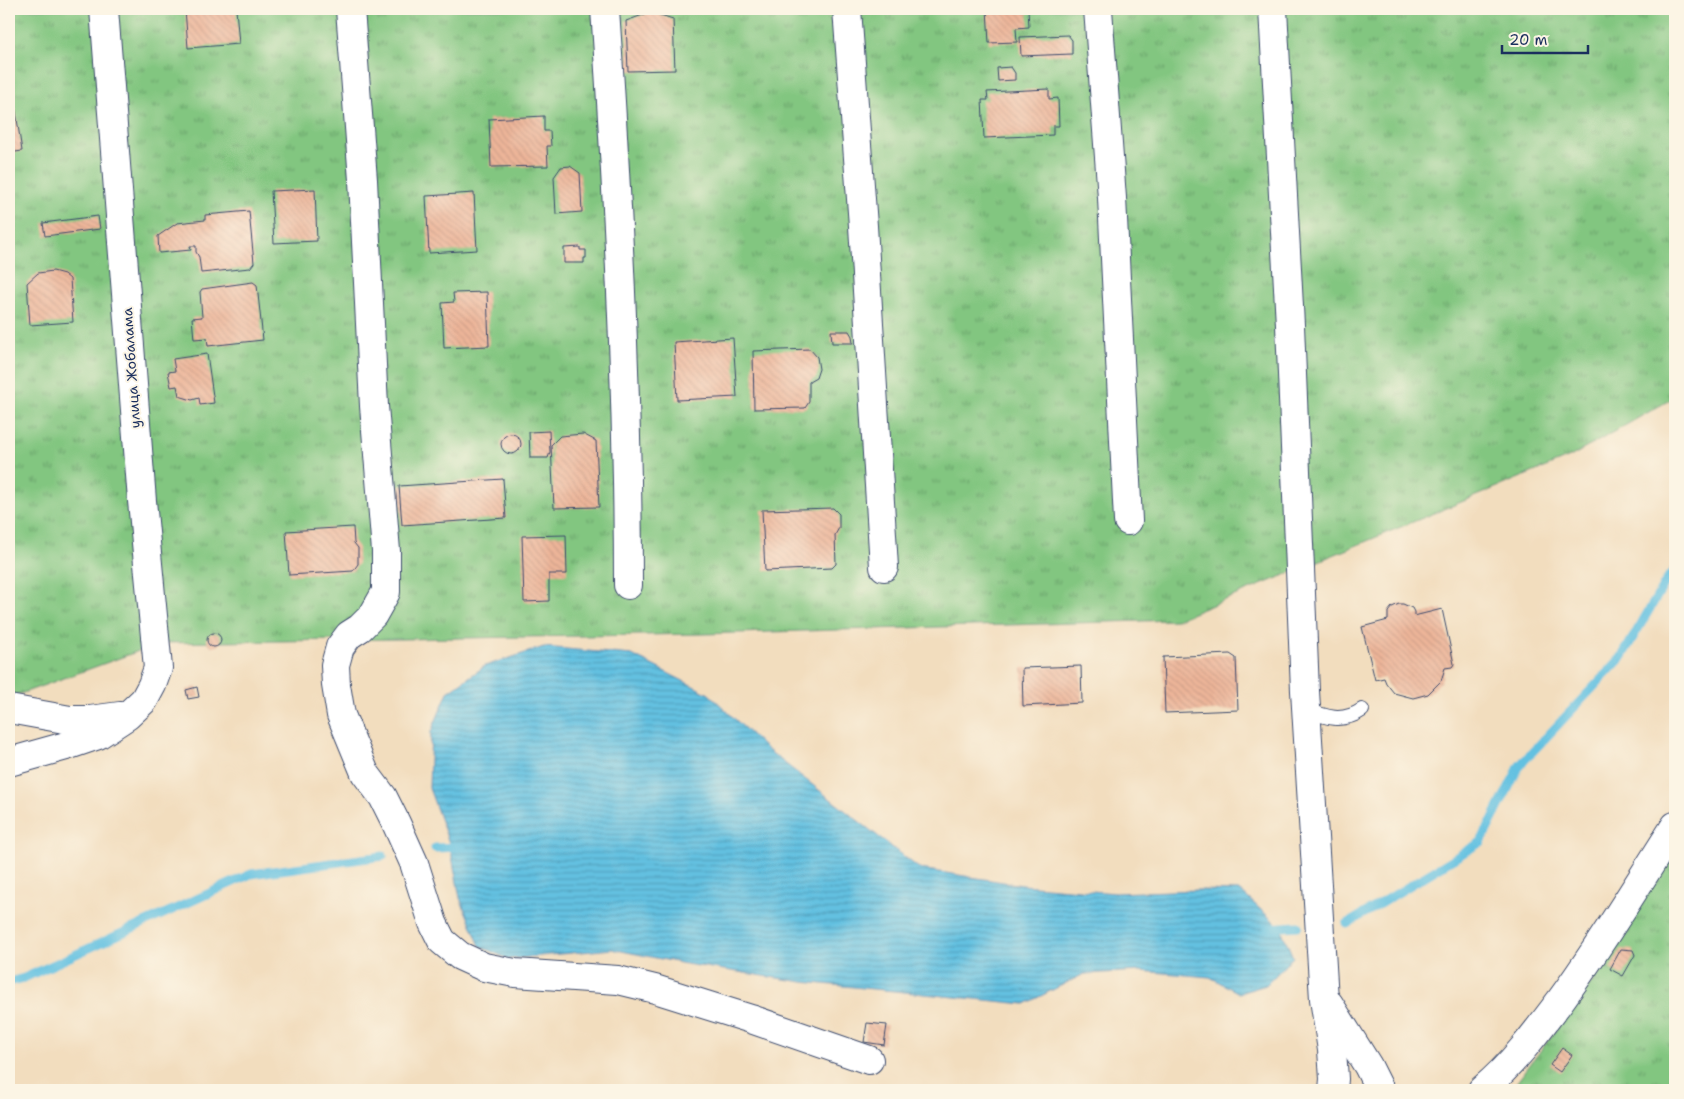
<svg xmlns="http://www.w3.org/2000/svg" width="1684" height="1099" font-family="'Shantell Sans',sans-serif">
<style>
.grass{fill:url(#grass-tufts);stroke:#4e7a6f}
.water{fill:url(#water-rules);stroke:#3f78a0}
.lines{fill:none;stroke-linecap:round;stroke-linejoin:round}
.stream{stroke:#63c1e1;stroke-width:9}
.building{fill:url(#building-back-hatch)}
.lane-casing{stroke:#3b496c;stroke-width:16}
.street-casing{stroke:#3b496c;stroke-width:30}
.lane{stroke:#fff;stroke-width:14}
.street{stroke:#fff;stroke-width:28}
.labels{text-anchor:middle;dominant-baseline:central;stroke-width:4;stroke-linejoin:round;paint-order:stroke}
.street-label{font-size:14px;fill:#1b2f5e;stroke:#fcf5e5}
</style>
<defs>
<pattern id="grass-tufts" width="24" height="20" patternUnits="userSpaceOnUse" patternTransform="scale(1.25)"><rect width="24" height="20" fill="#82c680"/><path d="M3 7l-1-3M5 7V3M7 7l1-3M15 17l-1-3M17 17v-4M19 17l1-3" fill="none" stroke="#6aa16c"/></pattern>
<pattern id="water-rules" width="6" height="5" patternUnits="userSpaceOnUse" patternTransform="scale(1.25)"><rect width="6" height="5" fill="#63c1e1"/><path d="M0 2.5h6" fill="none" stroke="#519dba"/></pattern>
<pattern id="building-back-hatch" width="6" height="6" patternUnits="userSpaceOnUse" patternTransform="scale(1.25)"><rect width="6" height="6" fill="#edb599"/><path d="M-1 5l2 2M0 0l6 6M5-1l2 2" fill="none" stroke="#cb9c86"/></pattern>
</defs>
<rect width="100%" height="100%" fill="#fcf5e5"/>
<filter id="ink" filterUnits="userSpaceOnUse"><feTurbulence type="fractalNoise" baseFrequency=".02" numOctaves="2"/><feDisplacementMap in="SourceGraphic" scale="10" xChannelSelector="R" yChannelSelector="G"/><feConvolveMatrix kernelMatrix="1 2 1 2 8 2 1 2 1" color-interpolation-filters="sRGB"/></filter>
<filter id="wash" filterUnits="userSpaceOnUse"><feTurbulence type="fractalNoise" baseFrequency=".0096" numOctaves="4" result="noise"/><feDisplacementMap in="SourceGraphic" scale="20" xChannelSelector="R" yChannelSelector="G"/><feGaussianBlur stdDeviation="1.12" result="paint"/><feColorMatrix in="noise" values="0 0 0 0 0 0 0 0 0 0 0 0 0 0 0 0 0 1.4 0 .05"/><feComposite in="paint" operator="in"/></filter>
<g filter="url(#wash)">
<rect width="100%" height="100%" fill="#f2ddbe"/>
<g class="grass">
<path d="M9,9H1675V397L1570,457L1176,620L704,634L161,643L9,698Z"/>
<path d="M1675,834V1090H1511L1621,943Z"/>
</g>
<path class="water" d="M544,647L632,655L709,694L764,747L920,869L1022,885L1115,893L1199,890L1240,891L1280,927L1293,957L1266,985L1239,993L1210,977L1141,971L1084,974L1025,1004L803,982L686,964L612,949L508,959L480,946L460,898L450,846L429,788L431,732L448,692L485,666Z"/>
<g class="lines">
<g class="stream">
<path d="M435,848L462,847"/>
<path d="M1347,924L1481,842L1520,765L1621,658L1669,576L1675,570"/>
<path d="M1268,928L1298,926"/>
<path d="M9,982L24,978L251,874L383,856"/>
</g>
</g>
<g id="blocks">
<g class="building">
<path d="M185,9H236L239,44L188,48Z"/>
<path d="M987,9H1028L1029,27L1016,28L1017,42L989,43Z"/>
<path d="M651,12L673,19L675,70L628,71L626,21Z"/>
<path d="M1068,35L1072,40V54L1021,56L1020,37Z"/>
<path d="M1011,67L1015,73V80L998,81L997,68Z"/>
<path d="M9,87H12L22,151L9,153Z"/>
<path d="M1049,89V99L1058,98L1059,126H1053V135L984,138L982,100H988L987,92Z"/>
<path d="M544,116V131H550L551,146H547L548,166L491,167L489,119Z"/>
<path d="M570,166L580,173L582,212L556,214L554,177L561,167Z"/>
<path d="M315,189L317,241L274,243L271,191Z"/>
<path d="M474,193L477,250L429,253L426,196Z"/>
<path d="M249,211L254,263L250,268L201,273L199,257L196,252V246H190L191,250L159,253L158,236L177,223L205,220V215Z"/>
<path d="M98,216L100,229L45,236L43,223Z"/>
<path d="M580,247V250H586V258H584V263H564V248Z"/>
<path d="M53,271L64,274L70,279L73,322L30,325L27,283L38,273Z"/>
<path d="M253,282L257,285L263,340L208,346L207,338L194,339L192,318L202,317L200,292L202,289Z"/>
<path d="M487,292L489,346L444,348L442,303L454,302L453,293Z"/>
<path d="M831,331H849L852,336L853,343H832Z"/>
<path d="M733,338L737,397L677,400L674,342Z"/>
<path d="M810,349L817,357L819,369L816,378L809,382V402L805,408L754,409L753,351Z"/>
<path d="M207,354L214,403L200,405L199,398L192,400L179,396L177,386L171,387L168,372L175,371L173,359Z"/>
<path d="M549,431L550,452L548,458H530L529,432Z"/>
<circle cx="511" cy="444" r="10"/>
<path d="M583,434L596,441L599,507L554,508L551,445L560,436Z"/>
<path d="M503,479L506,518L402,525L399,486Z"/>
<path d="M833,508L839,514V528L835,535L836,564L832,568L765,571L762,510Z"/>
<path d="M353,527L354,543L358,548V564L353,571L289,575L286,531Z"/>
<path d="M566,535L567,574H549V601L524,602L522,536Z"/>
<path d="M1399,604H1403L1412,608L1414,612V616L1442,609L1454,664L1452,667L1445,668L1441,681L1428,694L1413,698L1394,693L1386,683L1384,678L1375,680L1362,627L1388,620V612L1392,607Z"/>
<circle cx="214" cy="640" r="7"/>
<path d="M1230,654L1236,658L1238,710L1165,713L1163,657Z"/>
<path d="M1081,666L1082,703L1023,706L1022,668Z"/>
<path d="M197,687L199,697L188,699L186,690Z"/>
<path d="M1621,949L1633,950L1635,955L1623,976L1610,969Z"/>
<path d="M867,1023L887,1025L884,1045L864,1042Z"/>
<path d="M1562,1048L1572,1055L1560,1072L1550,1065Z"/>
</g>
</g>
</g>
<g filter="url(#ink)">
<use href="#blocks" fill-opacity="0" stroke="#3b496c" stroke-width="1"/>
<g class="lines">
<defs>
<path id="lane" d="M1306,709C1326,718 1343,723 1362,710"/>
<g id="street">
<path d="M350,9L363,180L374,406L386,551V592L373,615L360,628L349,635L340,647L335,665L336,685L341,715L365,773L383,797L396,823L414,863L433,923L442,941L460,956L484,967L515,973L618,980L655,989L751,1019L869,1060"/>
<path d="M605,9C618,200 628,393 628,585"/>
<path d="M847,9L863,226L884,567"/>
<path d="M1098,9L1112,198L1128,521"/>
<path d="M1273,9L1290,325L1305,691L1324,999L1332,1050L1334,1079L1333,1090"/>
<path d="M9,709L70,720H90L120,716"/>
<path d="M9,762L66,746L98,735L127,716L144,700L152,685L158,668L142,501L104,9"/>
<path d="M1329,1004L1368,1066L1380,1090"/>
<path d="M1482,1090C1512,1065 1536,1033 1560,1001C1601,945 1637,885 1675,826"/>
</g>
</defs>
<use href="#lane" class="lane-casing"/>
<use href="#street" class="street-casing"/>
<use href="#lane" class="lane"/>
<use href="#street" class="street"/>
</g>
</g>
<g class="labels">
<g class="street-label">
<text transform="translate(131 368) rotate(-94)">улица Жобалама</text>
</g>
</g>
<rect width="1684" height="1099" fill="none" stroke="#fcf5e5" stroke-width="30"/>
<path d="M1502 45v8h86v-8" fill="none" stroke="#1b2f5e" stroke-width="2.5"/>
<text x="1509" y="45" font-size="15" fill="#1b2f5e" stroke="#fcf5e5" stroke-width="4" paint-order="stroke">20 m</text>
</svg>
